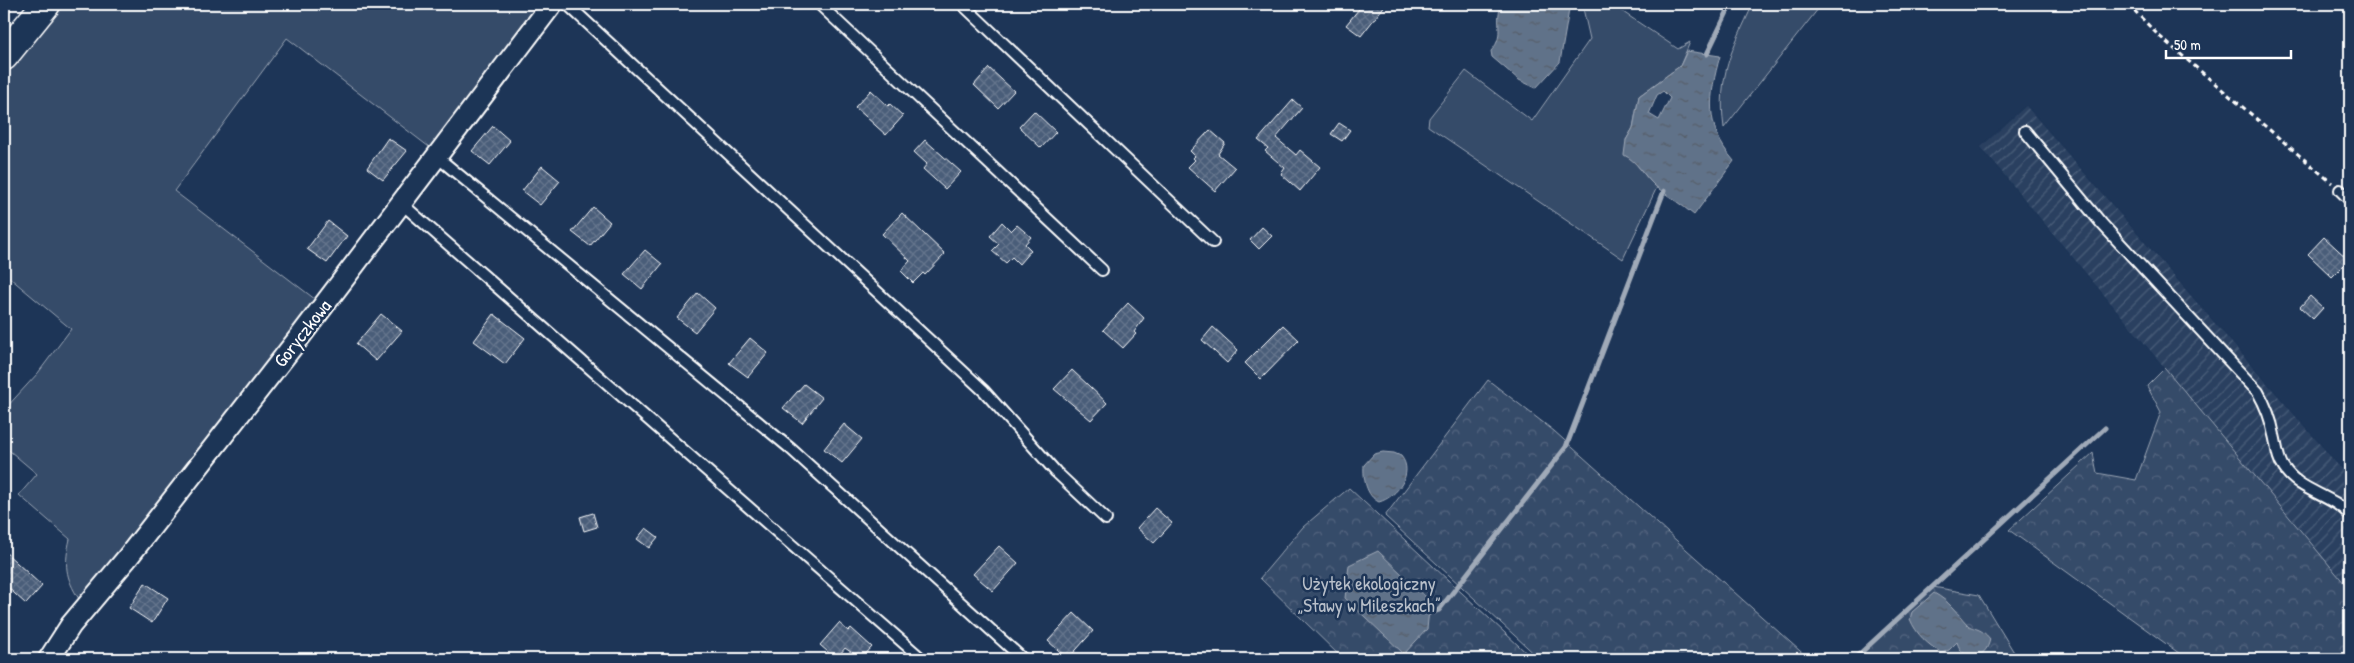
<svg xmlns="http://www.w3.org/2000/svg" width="2354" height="663" font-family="'Patrick Hand',sans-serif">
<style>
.industrial{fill:url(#industrial-furrows)}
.green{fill:#364b69;stroke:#9aa5b4}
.forest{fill:url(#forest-crowns);stroke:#9aa5b4}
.water{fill:url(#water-ripples);stroke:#a0aab8;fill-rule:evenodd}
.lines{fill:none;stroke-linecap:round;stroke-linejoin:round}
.stream{stroke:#a0aab8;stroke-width:5}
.building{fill:url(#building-cross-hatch);stroke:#fff}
.lane-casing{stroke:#fff;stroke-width:14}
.street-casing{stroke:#fff;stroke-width:24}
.secondary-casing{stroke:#fff;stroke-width:31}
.path{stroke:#fff;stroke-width:3;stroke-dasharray:5 4;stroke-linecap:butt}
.lane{stroke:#1d3557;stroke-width:10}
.street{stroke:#1d3557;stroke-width:20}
.secondary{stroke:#1d3557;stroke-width:28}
.labels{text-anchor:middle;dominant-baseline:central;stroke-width:5;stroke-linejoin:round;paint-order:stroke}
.street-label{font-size:19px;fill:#fff;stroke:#1d3557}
.park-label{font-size:19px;fill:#b9c0ca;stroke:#1d3557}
</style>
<defs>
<pattern id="industrial-furrows" width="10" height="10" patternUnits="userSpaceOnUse" patternTransform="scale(1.25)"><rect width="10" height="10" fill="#2a4161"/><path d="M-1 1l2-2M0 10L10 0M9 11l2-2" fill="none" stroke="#4a5e79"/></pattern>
<pattern id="forest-crowns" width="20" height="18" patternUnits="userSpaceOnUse" patternTransform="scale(1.25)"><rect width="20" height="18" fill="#364b69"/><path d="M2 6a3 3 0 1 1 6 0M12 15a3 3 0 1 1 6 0" fill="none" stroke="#546680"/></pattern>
<pattern id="water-ripples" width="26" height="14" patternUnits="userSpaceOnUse" patternTransform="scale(1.25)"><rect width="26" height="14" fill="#617289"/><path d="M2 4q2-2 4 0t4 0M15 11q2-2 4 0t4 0" fill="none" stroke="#555d67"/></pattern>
<pattern id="building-cross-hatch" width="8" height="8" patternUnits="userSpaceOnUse" patternTransform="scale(1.25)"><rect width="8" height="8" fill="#4a5d79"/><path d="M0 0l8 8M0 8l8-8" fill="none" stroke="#65758d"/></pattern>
</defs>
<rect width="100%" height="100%" fill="#1d3557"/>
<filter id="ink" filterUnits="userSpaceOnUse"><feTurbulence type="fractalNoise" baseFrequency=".02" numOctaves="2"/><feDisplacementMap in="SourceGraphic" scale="10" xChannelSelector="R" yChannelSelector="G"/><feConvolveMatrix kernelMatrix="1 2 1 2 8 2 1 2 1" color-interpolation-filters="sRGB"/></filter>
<g filter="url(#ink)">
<path class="industrial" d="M2026,106L2350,479V590L1981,147Z"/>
<g class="green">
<path d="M61,4H547L433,150L287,38L174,191L320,303L79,599C65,577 64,564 70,539L19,495L37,474L4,446V410L38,373L71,329L4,273V76Z"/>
<path d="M1582,4H1611L1678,49L1690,42L1680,66L1639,96L1633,128L1626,140C1632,160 1641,173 1657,187L1623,259L1428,126L1429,118L1466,71L1532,121L1590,39Z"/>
<path d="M1753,4H1822L1724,128C1717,75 1732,50 1753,4Z"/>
</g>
<g class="forest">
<path d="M2165,368L2350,590V655L2346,659H2187L2009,530L2093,453L2097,473L2136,480L2161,412L2147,386Z"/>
<path d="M1488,380L1554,431L1809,659H1540L1385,516Z"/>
<path d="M1349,488L1533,659H1343L1260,578L1303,527Z"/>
<path d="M1933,587L1979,595L2015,654L2012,659H1854Z"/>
</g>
<g class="water">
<path d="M1503,4H1570L1560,62L1536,88L1519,80L1492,57L1491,51C1507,34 1492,19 1503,4Z"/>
<path d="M1687,51L1720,56C1709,96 1704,126 1734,161L1694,215C1681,204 1668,196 1655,186C1644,176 1637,161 1624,155L1626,140L1633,128L1639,96L1680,66ZM1663,91L1670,98L1659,120L1649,114L1657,95Z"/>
<path d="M1383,452L1394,453L1401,456C1415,473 1397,497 1379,502C1366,496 1363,478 1364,465L1374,454Z"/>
<path d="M1378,551L1430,601L1427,629L1404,654L1345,598L1349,565Z"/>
<path d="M1934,593C1949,601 1956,612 1967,624C1972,630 1980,626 1990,639C1986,661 1963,663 1957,642L1949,650L1942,653C1928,645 1916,634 1910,619L1912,612Z"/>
</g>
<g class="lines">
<g class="stream">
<path d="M1707,54L1731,4"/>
<path d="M1429,613L1439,610L1566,447L1664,191"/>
<path d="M1854,659L2105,428"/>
</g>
</g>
<g class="building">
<path d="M1363,4H1386L1361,36L1346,25Z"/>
<path d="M989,68L1014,91L998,108L974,85Z"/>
<path d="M871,90L888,106L890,104L903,116L886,135L855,107Z"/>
<path d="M1293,100L1302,108L1276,138L1296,155L1300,150L1320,167L1300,191L1281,174L1285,168L1265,151L1268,148L1258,140Z"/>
<path d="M1034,111L1056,132L1041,148L1019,127Z"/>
<path d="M1339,123L1350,130L1342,141L1331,134Z"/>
<path d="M493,126L510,141L490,165L472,151Z"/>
<path d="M1210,130L1225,143L1218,154L1235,168L1215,191L1188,167L1195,160L1193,158L1195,156L1190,151Z"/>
<path d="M388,138L407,151L383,180L367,168Z"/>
<path d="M925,140L961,172L945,189L923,169L927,164L914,152Z"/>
<path d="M542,166L560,181L540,205L522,191Z"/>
<path d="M593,207L610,222L590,246L572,232Z"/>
<path d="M902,213L945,254L925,275L923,273L913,283L901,271L910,261L882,234Z"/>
<path d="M328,221L347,236L327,263L307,249Z"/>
<path d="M1002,222L1011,231L1017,225L1031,237L1025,244L1031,250L1019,264L1012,257L1006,263L992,251L999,244L990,236Z"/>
<path d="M1262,227L1272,236L1259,249L1250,240Z"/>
<path d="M2324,237L2349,260L2332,277L2308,254Z"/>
<path d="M645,250L662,264L642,289L624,274Z"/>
<path d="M698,293L715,308L695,332L677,318Z"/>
<path d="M2310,296L2323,308L2313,319L2300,307Z"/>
<path d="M1128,303L1144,318L1134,332L1136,334L1123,348L1103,330Z"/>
<path d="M381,314L402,331L376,361L356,344Z"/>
<path d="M494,314L525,338L505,364L474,341Z"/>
<path d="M1283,325L1299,340L1261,379L1245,363Z"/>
<path d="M1213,327L1238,350L1227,363L1202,340Z"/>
<path d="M750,338L768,353L748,377L729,363Z"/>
<path d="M1072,370L1107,403L1091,420L1054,389Z"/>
<path d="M804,384L822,398L802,423L783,408Z"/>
<path d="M844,424L862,439L842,463L824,449Z"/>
<path d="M1155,508L1172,523L1154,543L1137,528Z"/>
<path d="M593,513L597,527L584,531L580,517Z"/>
<path d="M646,528L658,537L649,548L637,539Z"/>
<path d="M999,546L1018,563L993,591L973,574Z"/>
<path d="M4,551L42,586L26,604L4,584Z"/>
<path d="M145,583L168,598L152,623L129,608Z"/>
<path d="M1074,613L1093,631L1068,659L1048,641Z"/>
<path d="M839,623L848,631L851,628L872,647L861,659L845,648L836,659L820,645Z"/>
</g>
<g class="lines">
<defs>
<g id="lane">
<path d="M567,4L984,391L1056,472L1106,519"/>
<path d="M819,4L1102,270"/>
<path d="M962,4L1213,242"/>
<path d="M2025,131L2102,224L2258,392C2266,406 2271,419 2274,435C2277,446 2277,459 2284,468C2300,492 2331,494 2350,515"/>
<path d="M436,156L791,449L1023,659"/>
<path d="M2340,190L2350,200"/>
<path d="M401,203L922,659"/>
</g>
<path id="street" d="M49,659L71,625L128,557L302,334L552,4"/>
<path id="secondary" d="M4,56L46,4"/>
</defs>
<use href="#lane" class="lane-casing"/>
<use href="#street" class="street-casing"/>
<use href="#secondary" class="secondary-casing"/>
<path class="path" d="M2128,4L2158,35L2332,183"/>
<use href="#lane" class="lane"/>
<use href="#street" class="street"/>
<use href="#secondary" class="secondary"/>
</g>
</g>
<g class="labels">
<g class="street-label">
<text transform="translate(302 333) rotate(-52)">Goryczkowa</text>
</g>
<g class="park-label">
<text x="1369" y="583">Użytek ekologiczny<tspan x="1369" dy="22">„Stawy w Mileszkach”</tspan></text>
</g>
</g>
<rect width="2354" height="663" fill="none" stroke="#1d3557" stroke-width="20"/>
<rect x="10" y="10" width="2334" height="643" fill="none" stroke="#fff" stroke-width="2" filter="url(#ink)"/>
<path d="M2166 50v8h125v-8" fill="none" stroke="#ffffff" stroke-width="2.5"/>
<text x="2174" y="50" font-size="15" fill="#ffffff" stroke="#1d3557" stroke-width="4" paint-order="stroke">50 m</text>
</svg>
